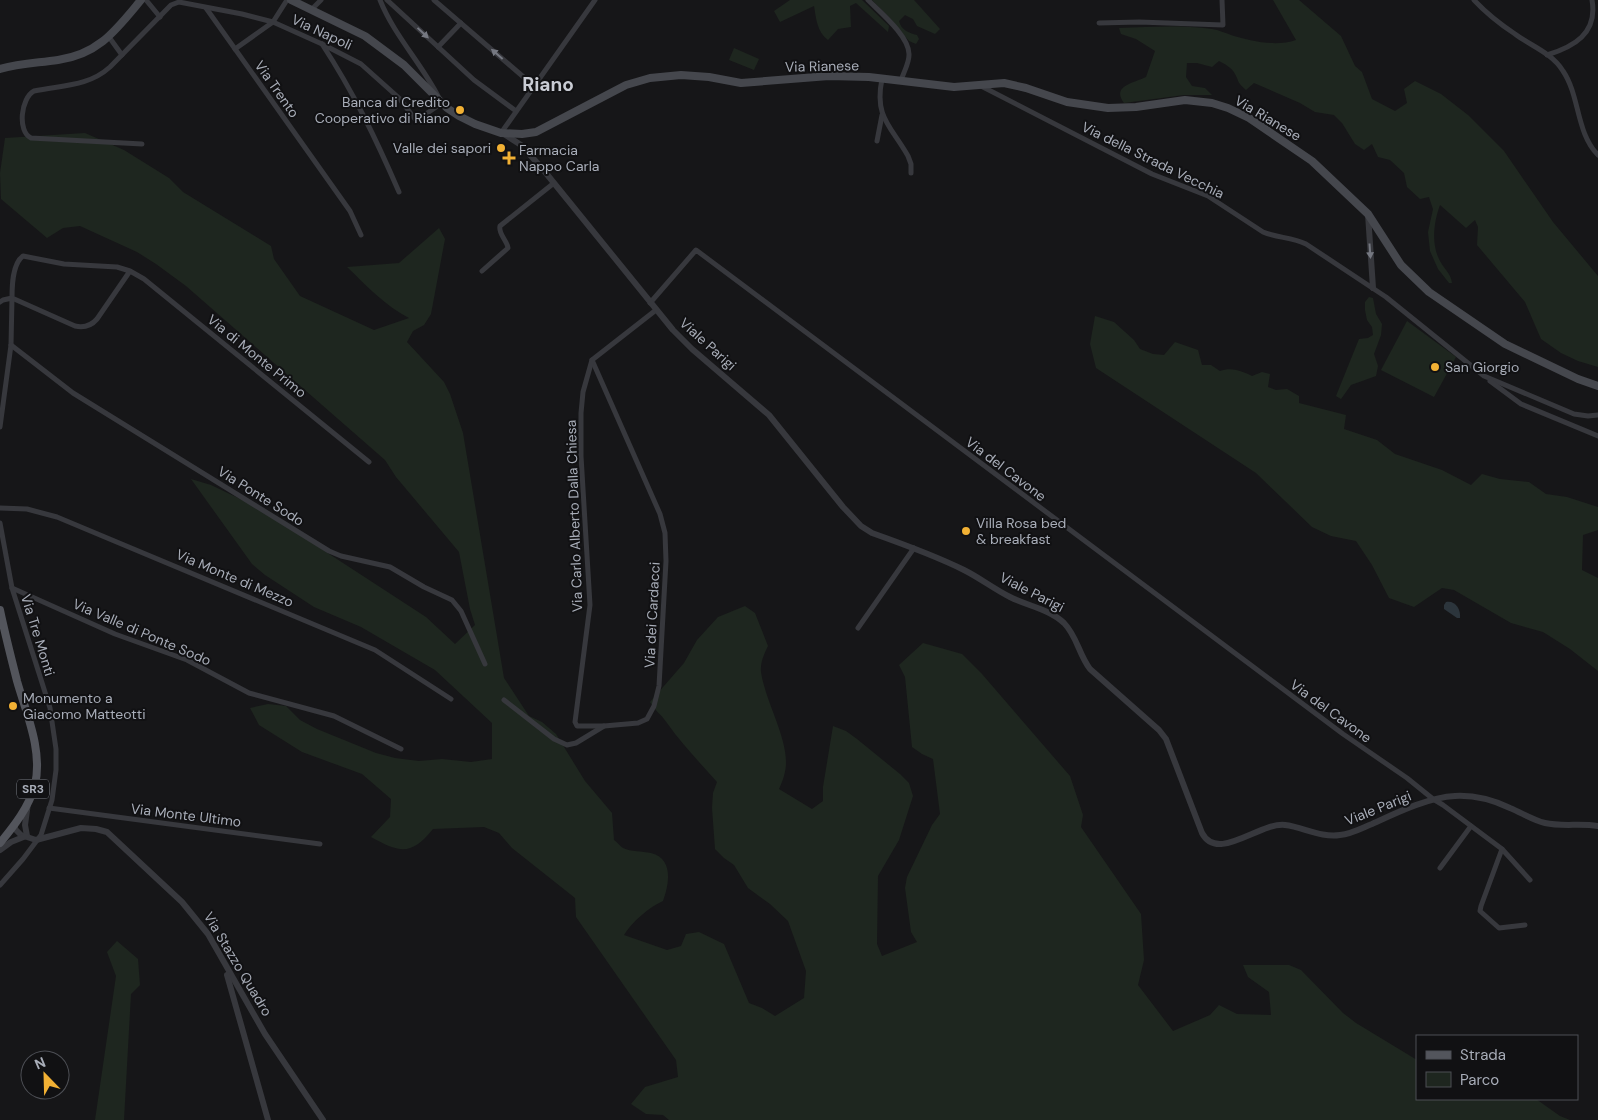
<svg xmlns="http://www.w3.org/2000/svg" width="1598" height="1120" font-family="'DM Sans',sans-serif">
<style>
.green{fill:#1e261f}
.water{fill:#2c353c}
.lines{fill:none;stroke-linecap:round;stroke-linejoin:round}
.minor{stroke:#37383d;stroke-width:5}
.tertiary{stroke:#37383d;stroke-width:6}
.secondary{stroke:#45474d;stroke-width:8}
.primary{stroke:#53555c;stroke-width:8}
.oneway{fill:#757881}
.poi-dot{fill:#f2b134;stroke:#111113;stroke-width:2}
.labels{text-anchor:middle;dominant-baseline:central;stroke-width:4;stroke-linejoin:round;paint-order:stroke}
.shield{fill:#111113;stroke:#7b7e86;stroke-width:1}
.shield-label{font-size:12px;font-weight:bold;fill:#a8adb8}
.street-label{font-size:14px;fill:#a8adb8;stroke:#111113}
.poi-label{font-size:14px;fill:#a8adb8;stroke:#111113;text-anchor:start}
.district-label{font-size:19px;font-weight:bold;fill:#c9ccd4;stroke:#111113}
</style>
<rect width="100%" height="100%" fill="#161618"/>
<g class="green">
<path d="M790,0H862L889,26L888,32L856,3L850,6L851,27L838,29L828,40C817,32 816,18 814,6L780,22L774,11Z"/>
<path d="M872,0H914L940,29L935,34L917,26L913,19L905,15L899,21C901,30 909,33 917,35L919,39L916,44L909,41L889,17Z"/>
<path d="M1273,0H1299L1341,36L1355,66L1362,72L1372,99L1395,111L1407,103L1404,89L1415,81L1441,94L1468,115L1504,151L1553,222L1598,276V367L1578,361L1561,353L1541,339L1525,302L1477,245L1478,227L1475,220L1466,228L1440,205C1434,221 1431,243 1439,259C1443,268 1451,273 1452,283H1449L1438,269L1430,251L1428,232L1433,209L1429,197L1420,199L1407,187L1404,173L1390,160L1378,157L1372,144L1364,150L1355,144L1342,123L1334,115L1315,112L1300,103L1254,83L1246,90C1236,81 1240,83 1235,74C1232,68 1225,64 1219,61L1212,67L1197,63H1187L1186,77L1192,86L1205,88L1212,95H1184L1124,103C1111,86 1134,83 1146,77L1155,51L1136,39L1121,34L1119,28C1150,27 1181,25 1212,29C1219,30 1225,33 1231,35C1250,41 1276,47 1296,40Z"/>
<path d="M734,48L759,59L754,70L729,60Z"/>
<path d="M85,133L124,150L169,178L183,192L271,246L274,259L300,296L374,330L409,318C385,306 366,285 347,267L399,263L439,228L445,239L431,314L424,325L413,331L407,342L444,382L450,394L463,433L504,678L529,716L542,722L556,734L585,781L612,813L614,840C617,842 620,846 623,848C631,852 642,851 651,853C674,859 669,884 663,901C649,907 632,922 624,935L667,950L681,946L686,934L699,932L724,944L749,1003L762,1008L775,1016L804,998L806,971L788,921L770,904L748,888L734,865L724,858L715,849L712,808L713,793L717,782C700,763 682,744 667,723C661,714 656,712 650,702L684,663L697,640L718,617L745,606L755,613L768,646C764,654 760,663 761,672C765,700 786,735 786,762C786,772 783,780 779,789L812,809L823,801V787L833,726L846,731L857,739L900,774L909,783L913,796L899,840L878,876L877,944L882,956L917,942L911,932L905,888L907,877L932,825L940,814L933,759L922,754L912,747L905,677L899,665L923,643L962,654L982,674L1070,776L1083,815L1081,827L1141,914L1144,960L1138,985L1173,1031L1210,1015L1219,1005L1237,1014L1271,1015L1269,992L1248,977L1243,965H1289L1301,970L1343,1013L1356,1023L1417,1060V1099H1536L1560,1116L1570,1120H669L663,1115L646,1114L631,1104L645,1087L678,1077L676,1060L576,917L575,898L512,848L499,833L484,827L433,829C411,856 400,853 371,837L390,817L391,799L362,774L302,752L259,725L250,708L268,704L286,706L300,720L317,729L376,753L395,758L419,761L442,759L471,762L492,759V723L435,670L361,627L314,607L265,575L252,564L191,479L211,485L257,507L426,617L455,644L475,625L470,609L459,552L396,477L385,460L186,286L156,264L137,252L80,226L63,228L47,238L1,199L0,173L5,138Z"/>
<path d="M1369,297L1373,298L1376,314L1382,324L1381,335L1374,354L1378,366L1376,376L1351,385L1341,399L1336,396L1359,339L1368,338L1373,335L1372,327L1367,320L1365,310V302Z"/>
<path d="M1095,316L1114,322L1134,340L1140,349L1153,354L1164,355L1175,342L1198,350L1202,365H1211L1220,371C1232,367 1241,371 1252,376L1262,372L1270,374L1268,387L1276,390L1287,389L1299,396V403L1346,415L1344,429L1377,440L1395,454L1442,470L1471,485L1482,474L1500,479L1529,482L1546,494L1567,497L1598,507V530L1583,535L1582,570L1598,578V671L1570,649L1543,632L1511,623L1454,590L1442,588L1414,607L1389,598L1372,565L1356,541L1331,536L1312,527L1256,473L1096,368L1090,344Z"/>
<path d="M1407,321L1456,357L1434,397L1381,370Z"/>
<path d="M117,941L138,959L140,985L131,994L124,1120H95L116,976L107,952Z"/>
</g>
<path class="water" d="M1446,602C1455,600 1461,609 1460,618H1457L1444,609V605Z"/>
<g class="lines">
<g class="minor">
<path d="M146,0L160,17"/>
<path d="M380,0C394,35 421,63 438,96"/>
<path d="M387,0L474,80L516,111"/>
<path d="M434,0L534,86"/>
<path d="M868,0C880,12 910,37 909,55C909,64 903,73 901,81"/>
<path d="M1474,0C1486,13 1500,24 1515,34C1531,46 1552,53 1563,71C1580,96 1576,133 1598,155"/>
<path d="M206,8L350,211L361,235"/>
<path d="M312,9L321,0"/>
<path d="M1099,23L1139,22L1223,25L1222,0"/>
<path d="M109,37L122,55"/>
<path d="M322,44C354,93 376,139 399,192"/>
<path d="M438,47L461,23"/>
<path d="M235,49L273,22L287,0"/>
<path d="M1547,55C1573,47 1598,34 1592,0"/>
<path d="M882,79C874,117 891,126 908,156L911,164V173"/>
<path d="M981,86L1152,174L1208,196L1263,232C1277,238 1292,237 1306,244L1386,297L1484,376L1574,414L1588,416L1598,415"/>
<path d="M501,133L595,0"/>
<path d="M877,141L882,115"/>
<path d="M142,144L31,138C17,131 21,98 34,91C61,85 88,87 110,67L171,5L179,2L242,14L273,22L322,44L361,64L399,98L415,119L420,118L442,103"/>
<path d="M130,271L117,267L64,264L23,256C12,264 12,287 12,298L75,326C84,328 91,326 97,319L130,271L144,279L369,462"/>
<path d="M482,271L508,248C507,240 498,234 500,226L554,183"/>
<path d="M0,302L3,300L12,298L11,345L0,427"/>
<path d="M650,303L696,250L1343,734L1407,778L1433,799L1443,805L1502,849L1530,880"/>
<path d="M11,345L73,393L329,551L341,556L390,567L424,587L452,600L461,611L485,664"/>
<path d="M1490,381L1521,404L1598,436"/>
<path d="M0,508L27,509L57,517L375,650L451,699"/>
<path d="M0,523L12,588L50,708L56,749V770L52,800L41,835L23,859L0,885"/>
<path d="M12,588L115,634L187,660L249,693L334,716L401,749"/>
<path d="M858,628L914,548"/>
<path d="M504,700L554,739L567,745L576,743L604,726L638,723L647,719L654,706L659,686L666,561L665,533L660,514L592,360"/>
<path d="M604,726H577L575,722L590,605L581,456V413L583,392L592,360L656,310"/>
<path d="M49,808L320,844"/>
<path d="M1502,849L1481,906L1480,911L1499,928L1525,925"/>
<path d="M1440,868L1471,826"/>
</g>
<g class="tertiary">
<path d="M504,134L521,145L541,167L673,330L692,349L769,415L843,507L861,526L872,533C903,544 934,555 964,570C980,578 994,589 1010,597C1028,606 1049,609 1064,623C1077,636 1079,655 1090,669L1159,730L1166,739L1202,833C1218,863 1259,822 1285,825C1303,827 1321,838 1340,835C1352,834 1362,828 1372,824C1396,813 1429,797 1455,796C1474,795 1493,800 1510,808C1522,813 1533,820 1545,823C1562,827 1580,823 1598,826"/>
<path d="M1368,214L1373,288"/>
<path d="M15,824V829L21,835L36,840L81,828L96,829L107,832L182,902L208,934L265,1034L323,1120"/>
<path d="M27,836L25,825L28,803"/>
<path d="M0,850L11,842L26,836"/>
<path d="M227,975L268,1120"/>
</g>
<g class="secondary">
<path d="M291,0L365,36L404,65L447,108L459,116L475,124L501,133L522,134L536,132L626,85L650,78L681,75L709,77L741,83L829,76L869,77L954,87L1004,83L1026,88L1067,102L1108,108L1136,107L1185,100L1212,103L1228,108L1249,118L1312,161L1368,214L1401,265L1429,292L1505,344L1578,379L1598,386"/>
<path d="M0,69C19,63 38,63 58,60C99,54 116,30 141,0"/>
</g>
<path class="primary" d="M0,610C5,634 11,657 17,681C26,713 43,750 35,785C29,807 14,826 0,843"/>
</g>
<defs><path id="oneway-solid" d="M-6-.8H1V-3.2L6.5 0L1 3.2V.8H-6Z" transform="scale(1.25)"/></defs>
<g class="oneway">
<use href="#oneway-solid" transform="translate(423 33) rotate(43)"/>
<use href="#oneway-solid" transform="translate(497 54) rotate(-139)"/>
<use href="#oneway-solid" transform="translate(1370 251) rotate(86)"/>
</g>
<g class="poi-dot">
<circle cx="460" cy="110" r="5"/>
<circle cx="501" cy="148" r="5"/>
<path d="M506.5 150.5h5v5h5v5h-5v5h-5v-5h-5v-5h5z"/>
<circle cx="1435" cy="367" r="5"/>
<circle cx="966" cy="531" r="5"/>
<circle cx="13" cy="706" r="5"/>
</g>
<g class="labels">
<rect class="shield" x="17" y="779.5" width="32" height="19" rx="4"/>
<g class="shield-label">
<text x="33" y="789">SR3</text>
</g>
<g class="street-label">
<text transform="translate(322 32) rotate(25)">Via Napoli</text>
<text transform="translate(822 66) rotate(-1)">Via Rianese</text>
<text transform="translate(277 89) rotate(55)">Via Trento</text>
<text transform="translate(1268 118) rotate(31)">Via Rianese</text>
<text transform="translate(1153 160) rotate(26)">Via della Strada Vecchia</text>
<text transform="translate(708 344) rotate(42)">Viale Parigi</text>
<text transform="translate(257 356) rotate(39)">Via di Monte Primo</text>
<text transform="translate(1006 469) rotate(37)">Via del Cavone</text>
<text transform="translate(261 496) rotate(32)">Via Ponte Sodo</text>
<text transform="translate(574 516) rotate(-92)">Via Carlo Alberto Dalla Chiesa</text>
<text transform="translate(235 578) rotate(23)">Via Monte di Mezzo</text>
<text transform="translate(1032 592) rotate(27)">Viale Parigi</text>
<text transform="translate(652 615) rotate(-87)">Via dei Cardacci</text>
<text transform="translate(142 632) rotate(23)">Via Valle di Ponte Sodo</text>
<text transform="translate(38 635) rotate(73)">Via Tre Monti</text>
<text transform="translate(1331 711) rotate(36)">Via del Cavone</text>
<text transform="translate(1378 808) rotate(-22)">Viale Parigi</text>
<text transform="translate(186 815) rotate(7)">Via Monte Ultimo</text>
<text transform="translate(238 964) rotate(59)">Via Stazzo Quadro</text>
</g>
<g class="poi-label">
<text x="450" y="102" text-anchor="end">Banca di Credito<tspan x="450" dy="16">Cooperativo di Riano</tspan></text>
<text x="491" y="148" text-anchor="end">Valle dei sapori</text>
<text x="519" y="150">Farmacia<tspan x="519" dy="16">Nappo Carla</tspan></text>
<text x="1445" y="367">San Giorgio</text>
<text x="976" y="523">Villa Rosa bed<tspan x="976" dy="16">&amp; breakfast</tspan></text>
<text x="23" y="698">Monumento a<tspan x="23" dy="16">Giacomo Matteotti</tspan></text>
</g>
<g class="district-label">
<text x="548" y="84">Riano</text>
</g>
</g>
<rect x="1416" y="1035" width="162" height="65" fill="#111113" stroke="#4d4f55"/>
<rect x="1426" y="1051" width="25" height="8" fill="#53555c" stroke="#4d4f55"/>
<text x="1460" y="1060" font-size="15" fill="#a8adb8">Strada</text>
<rect x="1426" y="1072" width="25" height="15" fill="#1e261f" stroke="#4d4f55"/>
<text x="1460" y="1085" font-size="15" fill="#a8adb8">Parco</text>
<g transform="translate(45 1075) rotate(337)"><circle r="24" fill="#111113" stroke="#4d4f55"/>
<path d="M0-4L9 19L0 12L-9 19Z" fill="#f2b134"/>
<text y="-8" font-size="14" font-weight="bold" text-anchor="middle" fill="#a8adb8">N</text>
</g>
</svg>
